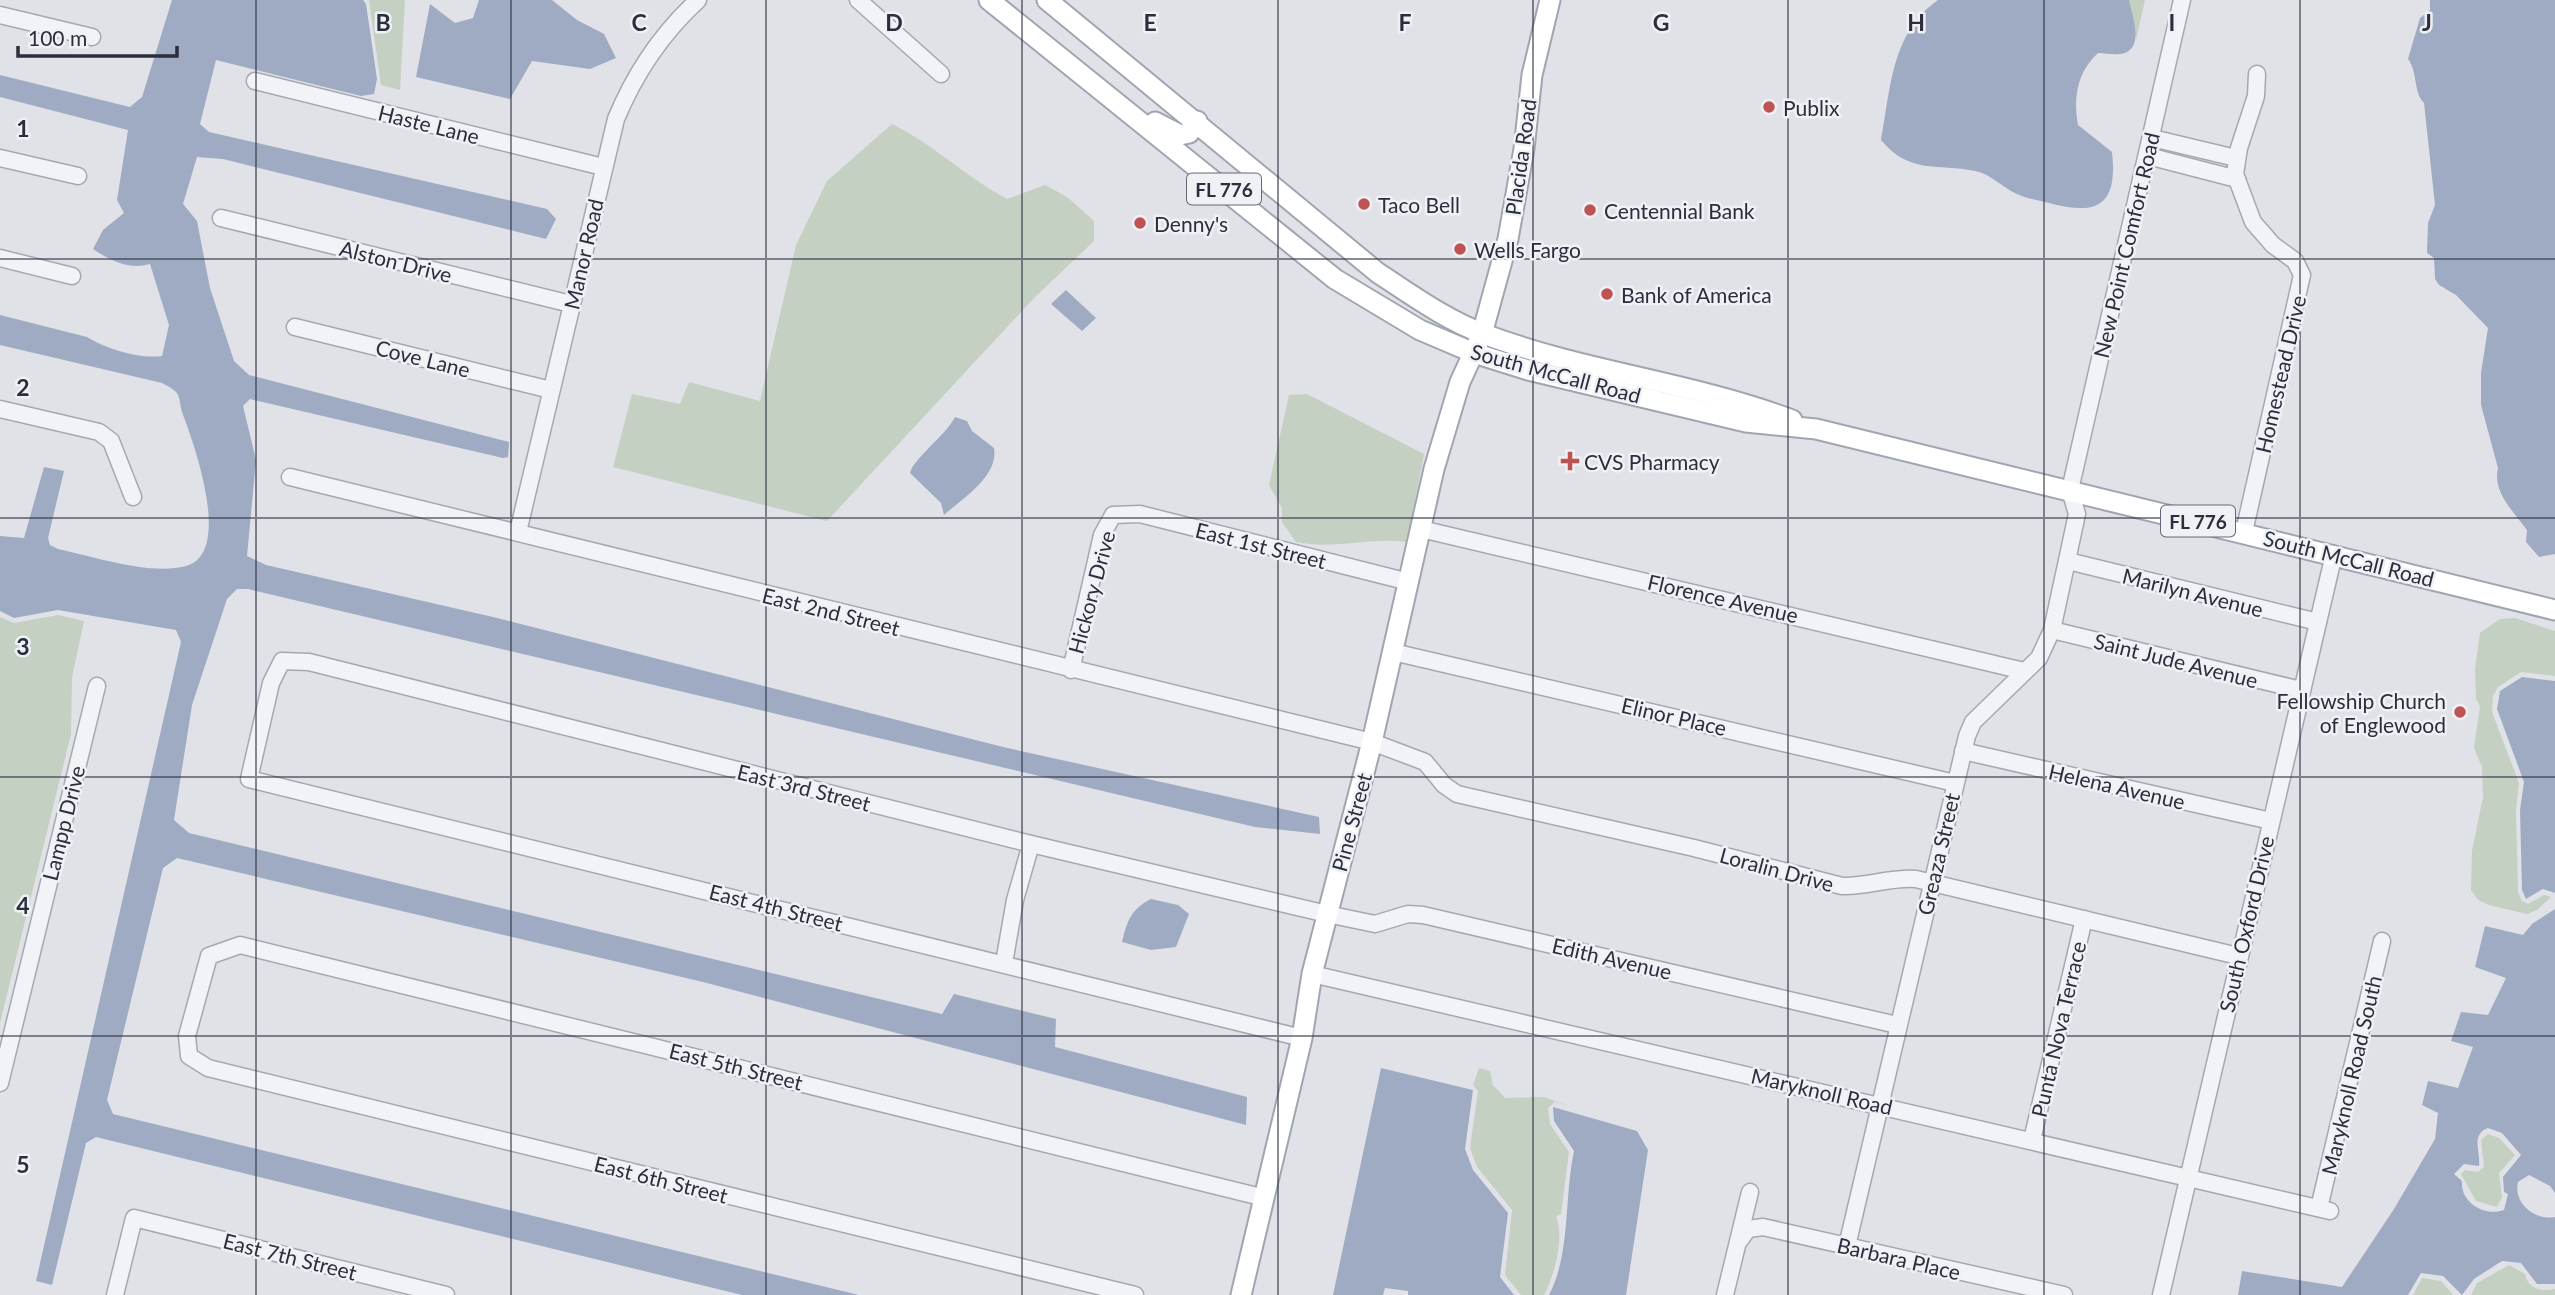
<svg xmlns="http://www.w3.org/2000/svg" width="2555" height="1295" font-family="Lato,sans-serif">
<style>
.green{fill:#c3d0c2}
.water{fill:#9fabc3;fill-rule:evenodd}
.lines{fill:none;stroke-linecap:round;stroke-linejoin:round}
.minor-casing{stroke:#a6a8b1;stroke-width:19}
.major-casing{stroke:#a0a5b2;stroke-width:23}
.minor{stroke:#f2f3f6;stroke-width:16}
.major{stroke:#fff;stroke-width:19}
.grid{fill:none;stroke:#2a2e3d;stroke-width:2;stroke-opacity:0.55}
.poi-dot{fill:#bf5253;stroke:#eff1f5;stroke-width:2.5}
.labels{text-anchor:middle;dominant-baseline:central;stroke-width:5;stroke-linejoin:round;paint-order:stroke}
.shield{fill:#eff1f5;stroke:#656874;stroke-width:2}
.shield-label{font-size:19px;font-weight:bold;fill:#2a2e3d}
.poi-label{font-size:21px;fill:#2a2e3d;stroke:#eff1f5;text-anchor:start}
.street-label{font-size:21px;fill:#2a2e3d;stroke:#eff1f5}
.grid-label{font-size:23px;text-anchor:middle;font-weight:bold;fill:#2a2e3d;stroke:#eff1f5;stroke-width:5;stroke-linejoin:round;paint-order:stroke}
</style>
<rect width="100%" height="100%" fill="#e0e2e7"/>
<g class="green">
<path d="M369,0H405L400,90L381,85Z"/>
<path d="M2129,0H2145L2136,40Z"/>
<path d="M892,124C933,144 966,177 1007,199L1045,185L1067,197L1094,221V241L1034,298L827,521L613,467L632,394L680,404L689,382L760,401L796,245L827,181Z"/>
<path d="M1307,394L1424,454L1407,542C1369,537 1333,550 1296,542L1282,522V508L1269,485L1289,395Z"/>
<path d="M58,615L84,621L72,677L71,734L0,1023V617L14,623Z"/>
<path d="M2515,618L2555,631V676L2521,672L2498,687L2493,696L2492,712L2519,783L2516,811L2518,892L2522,901L2528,904L2544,895L2551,897L2537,910L2527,914L2489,905L2478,900L2471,890L2472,851L2483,797L2482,767L2474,748L2480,706L2476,699L2475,669L2480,633L2500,619Z"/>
<path d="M1479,1068L1490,1071L1493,1085L1505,1098L1544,1097L1571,1107L1555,1102L1548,1108L1550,1124L1569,1152L1561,1214L1556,1217C1565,1238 1554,1276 1544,1295H1521L1505,1275L1512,1210L1477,1167L1470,1148L1478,1091L1473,1085Z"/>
<path d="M2488,1134L2499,1138L2515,1155L2499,1173L2502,1197L2497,1207L2476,1201L2461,1174L2465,1170L2478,1172L2484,1167L2481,1140Z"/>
<path d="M2509,1265L2525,1274C2528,1289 2541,1292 2555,1289V1295H2471L2477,1283Z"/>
<path d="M2422,1278L2441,1281L2453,1295H2413Z"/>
</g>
<g class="water">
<path d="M172,0H363L366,4L377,79L374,94L361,96L216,60L200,124L209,132L547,209L556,219L546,239L223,159L197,157L183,204L197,221L210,288L234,361L249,375L509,442L508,457L503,458L250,399L243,406L256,460L247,556L266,565L493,617L1003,747L1319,817L1320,834L1255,827L248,589H237L227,599L192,705L174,820L189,833L942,1014L954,994L1056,1019L1055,1047L1247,1097L1246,1125L703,982L177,858L163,868L107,1100L113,1114L859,1295H742L96,1137L86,1143L52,1285L36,1281L181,642L176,630L58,610L14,618L0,611V536L24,538L44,467L64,471L48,538L50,545L58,549C92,556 151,576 186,566C234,553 193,441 182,412C180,406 180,396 176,392C172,388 166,385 162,383L0,345V315L87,337C106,349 140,359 162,356L169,325L150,264C129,270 111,261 93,249L103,230L124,213L117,200L128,130L0,97V75L130,107L142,97Z"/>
<path d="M479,0H552L577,20L604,34L616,58L590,69L532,61L510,99L416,77L430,4L455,23L473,18Z"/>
<path d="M1938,0H2129C2132,15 2146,51 2120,54C2114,55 2105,53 2098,53C2077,72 2073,98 2078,125L2112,152C2118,206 2097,216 2049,203C2039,200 2027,199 2017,194C2003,188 1991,174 1975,171C1937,163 1910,175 1881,140C1891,88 1891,33 1938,0Z"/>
<path d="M2430,0H2555V554L2539,557L2526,542L2527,530C2514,512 2492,492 2498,468L2481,405V373L2488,328L2456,295L2439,285L2435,279L2434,258L2427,253L2428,223L2435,205L2424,103C2413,92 2418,72 2408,59L2420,18L2430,10Z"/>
<path d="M1066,290L1096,318L1082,331L1051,304Z"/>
<path d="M955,417L967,421L972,431L994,448C999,476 963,498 944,515L941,503L910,473C913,459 946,435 955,417Z"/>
<path d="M2522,677L2555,681V893L2543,889L2526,899L2522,890L2520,810L2524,782L2497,709L2500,691Z"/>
<path d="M1151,899L1178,905L1189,914L1176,947L1151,950L1122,942C1127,921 1131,909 1151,899Z"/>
<path d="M2555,909V1193L2550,1186L2529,1175L2518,1182C2513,1202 2534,1221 2555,1217V1284H2537L2521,1263L2502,1261L2474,1279L2462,1295L2443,1276L2421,1273L2408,1295H2238L2242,1271L2342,1287L2394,1209L2435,1139L2438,1113L2422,1105L2428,1081L2458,1088L2473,1047L2451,1041L2461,1012L2488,1015L2506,978L2475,967L2485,926L2523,935L2532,924ZM2488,1128L2502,1133L2521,1155L2503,1177L2504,1192L2508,1194L2504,1210C2484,1217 2460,1202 2462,1181L2454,1174L2464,1164L2479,1166C2481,1152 2470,1135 2488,1128Z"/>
<path d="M1381,1068L1473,1090L1465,1149L1473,1170L1508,1213L1500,1277L1514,1295H1408V1291L1385,1288L1383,1295H1333Z"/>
<path d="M1553,1107L1637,1131L1648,1150L1626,1295H1549C1571,1253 1564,1197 1574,1151L1554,1121Z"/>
</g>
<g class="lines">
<defs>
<g id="minor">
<path d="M858,0L941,74"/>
<path d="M0,15L92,37"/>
<path d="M255,81L603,167"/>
<path d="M2152,138L2236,158"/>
<path d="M2148,156L2237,179"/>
<path d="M0,158L78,176"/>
<path d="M221,218L571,304"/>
<path d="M0,258L72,276"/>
<path d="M295,327L551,390"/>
<path d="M0,409L99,432L111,441L133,497"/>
<path d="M290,477L1372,742L1425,762L1444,785L1457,794L1694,848L1842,886C1867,887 1890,877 1916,879L2238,956"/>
<path d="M1421,529L2024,671"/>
<path d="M518,532L616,119C635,73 661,34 698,0"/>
<path d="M2244,532L2302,275L2295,261L2273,245L2253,222L2235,174L2239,148L2256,96L2257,74"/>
<path d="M2068,561L2318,622"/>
<path d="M2052,630L2301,690"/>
<path d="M1393,652L1955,783"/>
<path d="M1071,670L1102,535L1113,515L1140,514L1409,582"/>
<path d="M1963,751L2271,821"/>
<path d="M1004,963L1015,900L1031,844"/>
<path d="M1312,974L2330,1211"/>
<path d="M1302,1038L249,779L271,683L282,661L309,662L1031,844L1327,914L1375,924L1408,914L1423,915L1897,1025"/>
<path d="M0,1083L97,686"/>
<path d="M2032,1140L2084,919"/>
<path d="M2319,1208L2382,941"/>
<path d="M1740,1240L1748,1229L1763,1227L2064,1295"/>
<path d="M1847,1246L1967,736L1973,722L2039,658L2052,630L2077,514L2070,490L2182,0"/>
<path d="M115,1295L134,1218L446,1295"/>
<path d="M1135,1295L208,1068L189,1056L187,1036L209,956L240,945L1265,1198"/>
<path d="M1725,1295L1750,1192"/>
<path d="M2161,1295L2334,554"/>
</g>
<g id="major">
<path d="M989,0L1335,279L1420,330L1474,353L1528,370L1746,422L1816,429L2555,610"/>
<path d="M1047,0L1378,273C1412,295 1446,320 1484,334C1584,372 1692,382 1792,420"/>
<path d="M1155,122L1180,135L1189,133L1197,121"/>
<path d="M1241,1295L1302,1038L1312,974L1372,742L1434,469L1460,382L1482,334L1508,239L1524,149L1532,75L1550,0"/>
</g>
</defs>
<use href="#minor" class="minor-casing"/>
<use href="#major" class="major-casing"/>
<use href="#minor" class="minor"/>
<use href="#major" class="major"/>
</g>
<path class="grid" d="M256,0V1295M511,0V1295M766,0V1295M1022,0V1295M1278,0V1295M1533,0V1295M1788,0V1295M2044,0V1295M2300,0V1295M0,259H2555M0,518H2555M0,777H2555M0,1036H2555"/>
<g class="poi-dot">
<circle cx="1769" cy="107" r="7"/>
<circle cx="1364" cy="204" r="7"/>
<circle cx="1590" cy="210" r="7"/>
<circle cx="1140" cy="223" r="7"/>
<circle cx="1460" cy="249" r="7"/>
<circle cx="1607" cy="294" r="7"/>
<path d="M1566.5 450.5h7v7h7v7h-7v7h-7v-7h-7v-7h7z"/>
<circle cx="2460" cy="712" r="7"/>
</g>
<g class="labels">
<g class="shield">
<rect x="1187" y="173.5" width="74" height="31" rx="5"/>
<rect x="2161" y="505.5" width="74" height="31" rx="5"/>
</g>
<g class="shield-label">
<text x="1224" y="189">FL 776</text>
<text x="2198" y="521">FL 776</text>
</g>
<g class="poi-label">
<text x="1783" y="107">Publix</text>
<text x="1378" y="204">Taco Bell</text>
<text x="1604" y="210">Centennial Bank</text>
<text x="1154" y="223">Denny's</text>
<text x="1474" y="249">Wells Fargo</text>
<text x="1621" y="294">Bank of America</text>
<text x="1584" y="461">CVS Pharmacy</text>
<text x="2446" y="700" text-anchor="end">Fellowship Church<tspan x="2446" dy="24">of Englewood</tspan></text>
</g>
<g class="street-label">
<text transform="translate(429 124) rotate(14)">Haste Lane</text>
<text transform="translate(1520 157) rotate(-82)">Placida Road</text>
<text transform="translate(2126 245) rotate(-77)">New Point Comfort Road</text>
<text transform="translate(583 254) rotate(-77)">Manor Road</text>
<text transform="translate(396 261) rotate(14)">Alston Drive</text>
<text transform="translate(423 358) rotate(14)">Cove Lane</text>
<text transform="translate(1556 373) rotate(15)">South McCall Road</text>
<text transform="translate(2280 374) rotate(-77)">Homestead Drive</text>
<text transform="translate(1261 545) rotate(14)">East 1st Street</text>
<text transform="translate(2349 558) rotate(14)">South McCall Road</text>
<text transform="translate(1091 592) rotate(-75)">Hickory Drive</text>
<text transform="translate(2193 592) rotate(14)">Marilyn Avenue</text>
<text transform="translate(1723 598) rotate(13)">Florence Avenue</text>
<text transform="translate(831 611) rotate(14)">East 2nd Street</text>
<text transform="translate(2176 660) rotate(14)">Saint Jude Avenue</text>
<text transform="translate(1674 716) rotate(13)">Elinor Place</text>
<text transform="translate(2117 786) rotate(13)">Helena Avenue</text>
<text transform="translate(804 787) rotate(14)">East 3rd Street</text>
<text transform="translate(1351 822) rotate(-75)">Pine Street</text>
<text transform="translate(63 823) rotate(-76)">Lampp Drive</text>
<text transform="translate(1938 854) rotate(-77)">Greaza Street</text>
<text transform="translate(1777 869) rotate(15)">Loralin Drive</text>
<text transform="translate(776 907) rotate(14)">East 4th Street</text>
<text transform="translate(2246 924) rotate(-77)">South Oxford Drive</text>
<text transform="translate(1612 958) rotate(13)">Edith Avenue</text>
<text transform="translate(2058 1029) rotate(-77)">Punta Nova Terrace</text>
<text transform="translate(736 1066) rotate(14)">East 5th Street</text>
<text transform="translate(2351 1075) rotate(-77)">Maryknoll Road South</text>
<text transform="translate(1822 1091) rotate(13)">Maryknoll Road</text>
<text transform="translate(661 1179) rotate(14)">East 6th Street</text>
<text transform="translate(290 1256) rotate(14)">East 7th Street</text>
<text transform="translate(1899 1258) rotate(13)">Barbara Place</text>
</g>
</g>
<g class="grid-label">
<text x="383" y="31">B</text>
<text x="639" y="31">C</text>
<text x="894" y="31">D</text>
<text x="1150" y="31">E</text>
<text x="1405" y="31">F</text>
<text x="1661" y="31">G</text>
<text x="1916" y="31">H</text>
<text x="2172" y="31">I</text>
<text x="2427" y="31">J</text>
<text x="23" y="137">1</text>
<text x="23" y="396">2</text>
<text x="23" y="655">3</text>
<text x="23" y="914">4</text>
<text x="23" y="1173">5</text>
</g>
<path d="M18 46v10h159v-10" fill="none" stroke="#2a2e3d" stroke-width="3.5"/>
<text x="28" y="46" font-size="21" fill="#2a2e3d" stroke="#eff1f5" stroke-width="5" paint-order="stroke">100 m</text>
</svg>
